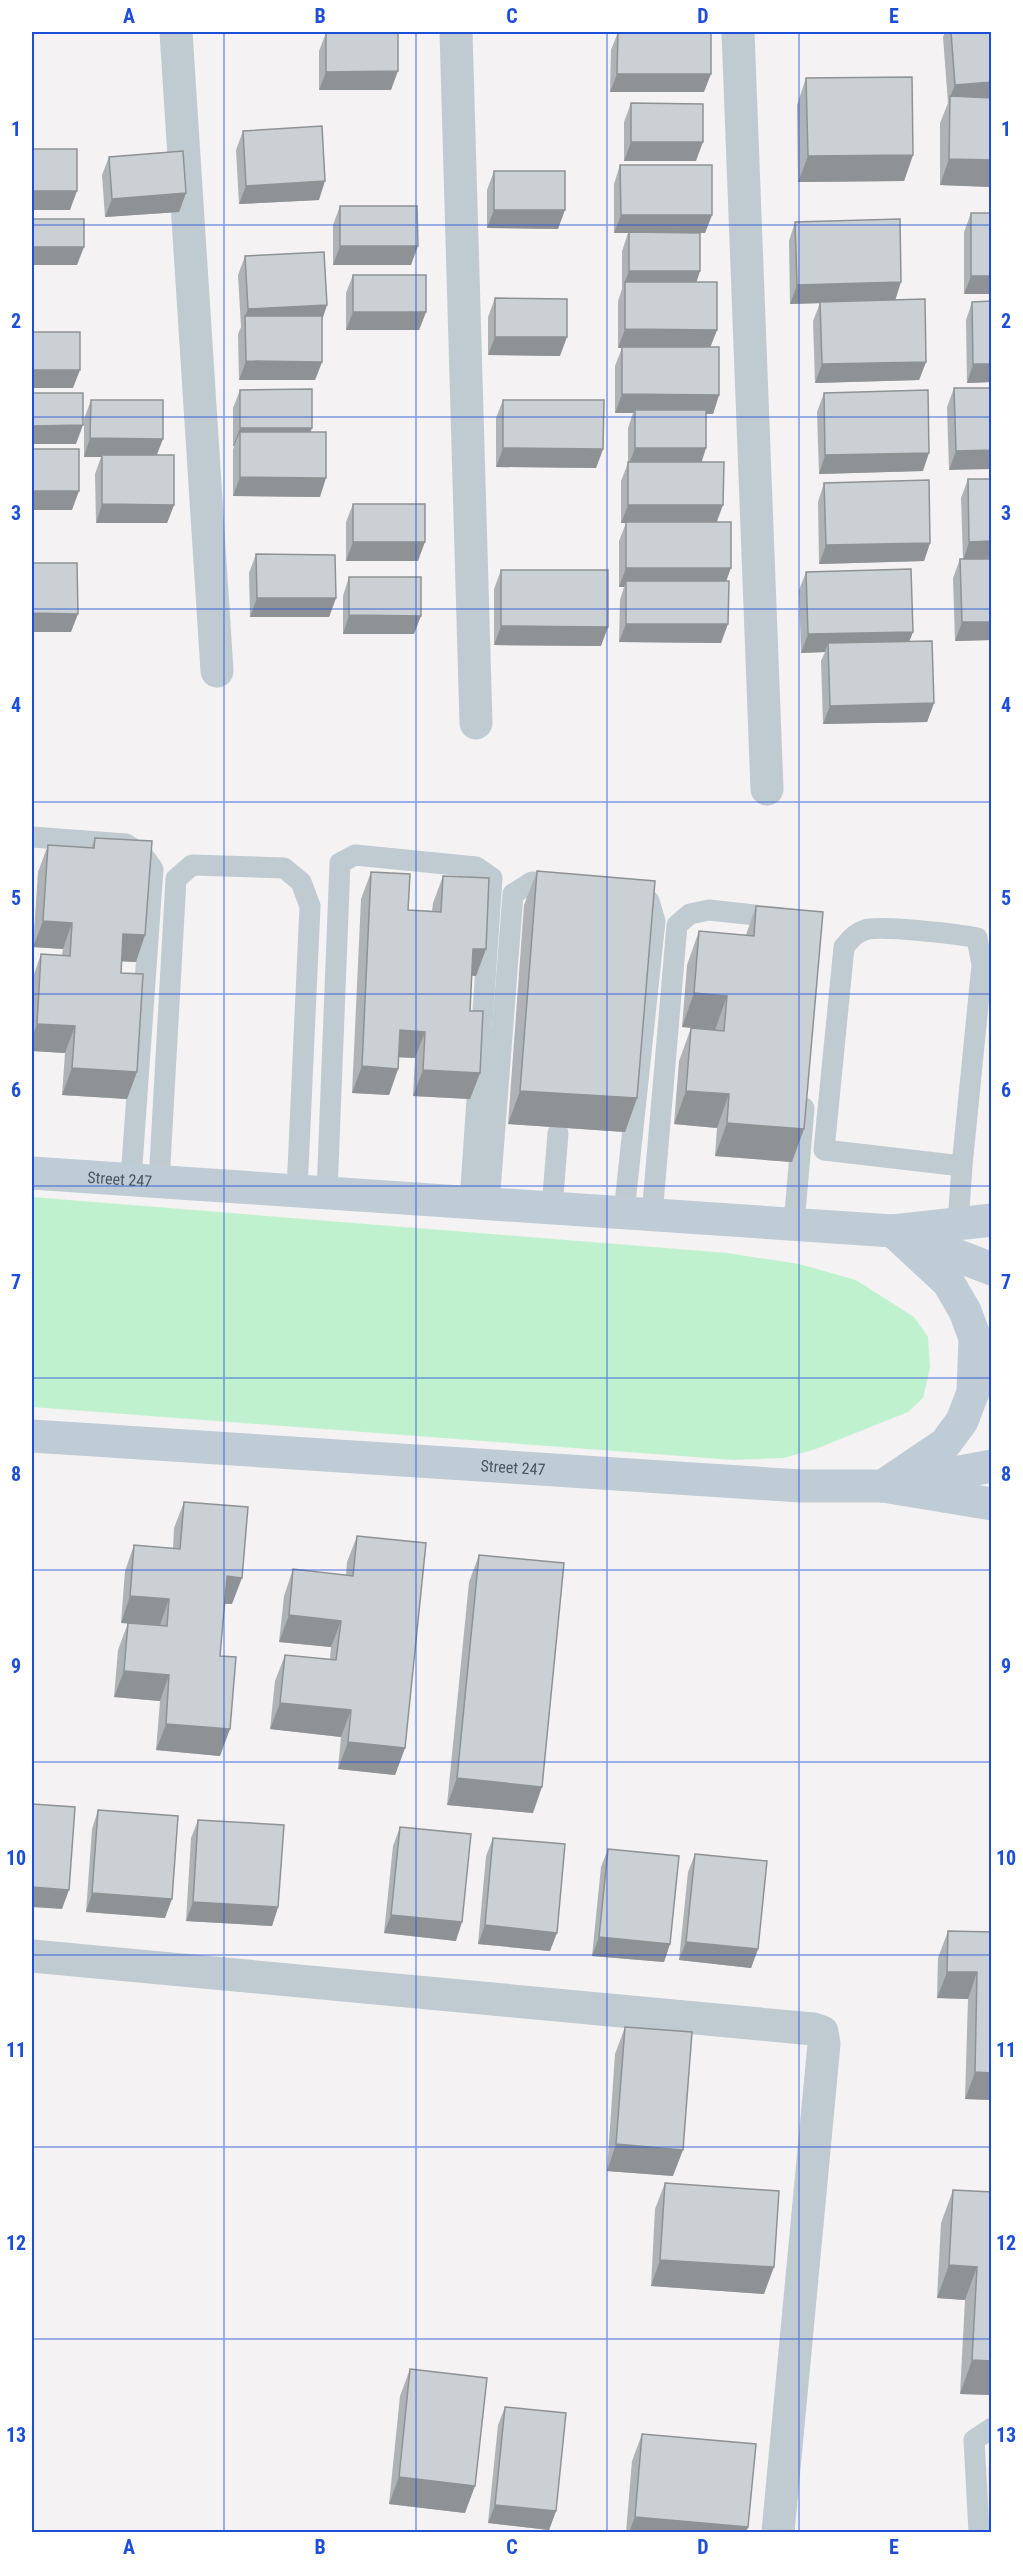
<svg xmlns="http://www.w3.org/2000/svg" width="1023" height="2564" font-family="'Roboto Condensed',sans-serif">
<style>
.medical{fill:#fce3e4}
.green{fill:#c0f1ce}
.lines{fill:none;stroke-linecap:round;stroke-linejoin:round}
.lane{stroke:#bfcbd1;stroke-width:21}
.street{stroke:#bfcbd1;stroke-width:33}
.secondary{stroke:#bfccd5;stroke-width:33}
.wall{fill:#afb3b6}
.shaded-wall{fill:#8e9294}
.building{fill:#cbd0d4;stroke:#8e9294;stroke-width:1.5}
.grid{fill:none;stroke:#1d4ed8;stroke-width:1.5;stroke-opacity:0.55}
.labels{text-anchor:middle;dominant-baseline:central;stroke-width:5;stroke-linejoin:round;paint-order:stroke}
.street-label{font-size:16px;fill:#495760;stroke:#fff}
.neatline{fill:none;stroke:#1d4ed8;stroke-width:2}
.grid-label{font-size:20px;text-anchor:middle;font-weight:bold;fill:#1d4ed8}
</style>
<rect width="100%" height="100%" fill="#f4f2f2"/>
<path class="medical" d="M987,2467H991V2532H988Z"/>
<path class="green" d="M32,1197L727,1253L799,1264L856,1280L914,1317L928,1337L930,1368L923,1398L908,1412L813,1450L783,1458L734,1460L32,1407Z"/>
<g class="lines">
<g class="lane">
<path d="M32,837L126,844L143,855L153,869L131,1179"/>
<path d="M159,1182L176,879L192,865L284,868L301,882L310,906L297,1191"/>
<path d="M327,1193L340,863L355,855L476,867L492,878L470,1202"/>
<path d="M489,1204L513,894L532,882L561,885"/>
<path d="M552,1208L558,1133"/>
<path d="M624,1213L655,921L649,901L636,893"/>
<path d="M652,1215L677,925L690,914L709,910L782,918"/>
<path d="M958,1223L962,1166L982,965L977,938C959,934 880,925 865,930C855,933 851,939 844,947L824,1150L962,1166"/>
<path d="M794,1224L804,1108"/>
<path d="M979,2532L974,2440L992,2428"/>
</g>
<g class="street">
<path d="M176,32L217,671"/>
<path d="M456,32L476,723"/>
<path d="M738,32L767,789"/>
<path d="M32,1956L813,2029L822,2032L824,2044L778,2532"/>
</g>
<g class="secondary">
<path id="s1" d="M32,1173L893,1231L992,1220"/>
<path d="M911,1238L992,1269"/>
<path id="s2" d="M32,1436L801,1486H883L992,1504"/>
<path d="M905,1482L992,1466"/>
<path d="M883,1486L945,1444L962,1421L973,1392L975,1338L965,1311L948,1282L893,1231"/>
</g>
</g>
<g class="wall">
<path d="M618,32L704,92H610L611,50Z"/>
<path d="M945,32H992V187L940,185V123L948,103L943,37Z"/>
<path d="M326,33L391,90H319V51Z"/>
<path d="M806,78L913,155L904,181L798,182L797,105Z"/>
<path d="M631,103L696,161H624V122Z"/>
<path d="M243,131L319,200L239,204L236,150Z"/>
<path d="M109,157L186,193L179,212L105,217L102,175Z"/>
<path d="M620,165L712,215L705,233H700L696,282L717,330L710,347L719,395L713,414H706V448L701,462L717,522L726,581L721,643L619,642L620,600L624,587H619V541L626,523H621V481L628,463V428L633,413H615V366L622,348H618V301L622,289V251L628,233H614V184Z"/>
<path d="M494,171L558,229L487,228V190Z"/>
<path d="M340,206L411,265H333V225Z"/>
<path d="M971,213L992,294H964V232Z"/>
<path d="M795,222L895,300L926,362L919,380L815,383L813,321L820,303L790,304L789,241Z"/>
<path d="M245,256L327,305L322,320V362L315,380H239L238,334L241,327L238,275Z"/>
<path d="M353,275L426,312L419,330H346V293Z"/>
<path d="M495,298L560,356L488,355V317Z"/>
<path d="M992,301V382L967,383L966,320L972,302Z"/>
<path d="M954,388H992L949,470L947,407Z"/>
<path d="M240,390L312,428L310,432L320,497L233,496V450L234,446H233V408Z"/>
<path d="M824,393L923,471L819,474L817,412Z"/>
<path d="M91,400L157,455L174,505L167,523H96L95,474L101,457H84V419Z"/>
<path d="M503,400L603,449L596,468L496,467V418Z"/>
<path d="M968,479L992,640L955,641L953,578L960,559H963L961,498Z"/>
<path d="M824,483L930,543L924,561L819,564L818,502Z"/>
<path d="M353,504L418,561H346V522Z"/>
<path d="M256,554L336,598L329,617H250L249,573Z"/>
<path d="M501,570L601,646L494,645V589Z"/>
<path d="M806,572L913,632L909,641L934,703L927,722L823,724L821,661L825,652L801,653L799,590Z"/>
<path d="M349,577L414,634H343V596Z"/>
<path d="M95,838L136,962L121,961V973L127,1099L62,1095L65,1053L32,1051V980L41,954L62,955L63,949L33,947L38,872L48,845L91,848Z"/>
<path d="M537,871L637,1098L625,1132L508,1124L524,905Z"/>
<path d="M371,872L408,910L432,911L433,903L443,876L486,949L476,976L472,975L470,1011L480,1073L470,1099L413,1096L415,1058L399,1057L398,1069L389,1095L352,1093L361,899Z"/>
<path d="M756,906L792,1162L715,1156L717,1128L674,1124L679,1061L691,1028L715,1030L682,1027L687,965L699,931L746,935Z"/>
<path d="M184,1502L232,1604H224L220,1656V1756L156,1750L160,1701L114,1697L118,1650L128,1623L160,1625L121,1623L125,1571L134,1545L173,1548L174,1528Z"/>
<path d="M357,1536L405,1748L395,1775L338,1769L341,1737L270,1729L275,1681L285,1655L330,1659L331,1647L279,1642L284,1596L293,1569L346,1575L347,1562Z"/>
<path d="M479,1555L533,1813L447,1805L469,1582Z"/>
<path d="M98,1810L165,1918L86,1912L92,1829Z"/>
<path d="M198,1820L278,1907L272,1926L186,1921L191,1838Z"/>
<path d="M400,1827L456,1941L384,1933L393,1846Z"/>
<path d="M493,1838L550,1951L478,1944L486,1856Z"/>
<path d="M608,1849L670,1944L664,1962L592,1956L601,1867Z"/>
<path d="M695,1854L758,1949L751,1968L679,1960L688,1872Z"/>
<path d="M948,1931L992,1932V2100L965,2099L968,1999L937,1998L938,1958Z"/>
<path d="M625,2027L673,2176L607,2171L615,2054Z"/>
<path d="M665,2183L764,2294L651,2286L655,2209Z"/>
<path d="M953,2190L992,2192V2395L960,2394L965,2300L937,2298L941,2223Z"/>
<path d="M410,2369L465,2513L389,2504L400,2396Z"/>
<path d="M505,2407L556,2511L549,2530L488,2523L498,2425Z"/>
<path d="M642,2434L748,2527L746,2532H626L632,2461Z"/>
</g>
<g class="shaded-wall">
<path d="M398,71L391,90H319L326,72Z"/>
<path d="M617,74H711L704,92H610Z"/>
<path d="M992,82V100L950,97L955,85Z"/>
<path d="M631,142H703L696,161H624Z"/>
<path d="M913,155L904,181L798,182L808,156Z"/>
<path d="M949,159L992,160V187L940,185Z"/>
<path d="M325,181L319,200L239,204L246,186Z"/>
<path d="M32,191H77L70,210H32Z"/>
<path d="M186,193L179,212L105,217L112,199Z"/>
<path d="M494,210H565L558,229L487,228Z"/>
<path d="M621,215H712L705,233H614Z"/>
<path d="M340,246H418L411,265H333Z"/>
<path d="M32,247H84L77,265H32Z"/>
<path d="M629,271H700L694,290L625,282L622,289Z"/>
<path d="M971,276H992V294H964Z"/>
<path d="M901,282L895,301L790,304L797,285Z"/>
<path d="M327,305L321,323L245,316L248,309Z"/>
<path d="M353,312H426L419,330H346Z"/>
<path d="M625,329L717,330L710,348H618Z"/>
<path d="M495,337H567L560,356L488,355Z"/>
<path d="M246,361L322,362L315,380H239Z"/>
<path d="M926,362L919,380L815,383L822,364Z"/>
<path d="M973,364H992V382L967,383Z"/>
<path d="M32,370H80L73,388H32Z"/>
<path d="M622,394L719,395L713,414L635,413V410L633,413H615Z"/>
<path d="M83,425L76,444H32V426Z"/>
<path d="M240,428H312L305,447L240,432L234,446H233Z"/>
<path d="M90,438L163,439L156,457H84Z"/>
<path d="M503,448L603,449L596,468L496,467Z"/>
<path d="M635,448H706L700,467H628Z"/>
<path d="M992,450V469L949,470L956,451Z"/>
<path d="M929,453L923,471L819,474L825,455Z"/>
<path d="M240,477L326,478L320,497L233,496Z"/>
<path d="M32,491H79L72,510H32Z"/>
<path d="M102,504L174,505L167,523H96Z"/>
<path d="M628,505H723L716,524L621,523Z"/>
<path d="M992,541V560L963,561L969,542Z"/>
<path d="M353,542H425L418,561H346Z"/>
<path d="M930,543L924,561L819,564L826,545Z"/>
<path d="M626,568H731L724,587L626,581L624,587H619Z"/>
<path d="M257,598H336L329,617H250Z"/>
<path d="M32,613L78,614L71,632H32Z"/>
<path d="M349,615L421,616L414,634H343Z"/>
<path d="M962,622H992V640L955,641Z"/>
<path d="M626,624H728L721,643L619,642Z"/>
<path d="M501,626L608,627L601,646L494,645Z"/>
<path d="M913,632L906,650L828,643L825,652L801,653L808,634Z"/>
<path d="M934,703L927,722L823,724L830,706Z"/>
<path d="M43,921L72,923L63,949L33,947Z"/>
<path d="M123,934L145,935L136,962L113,961Z"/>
<path d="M473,949H486L476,976L463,975Z"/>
<path d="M694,993L727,996L715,1030L682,1027Z"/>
<path d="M37,1024L75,1026L65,1053L32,1051V1038Z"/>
<path d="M400,1030L425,1032L415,1058L391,1057Z"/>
<path d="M362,1066L398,1069L389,1095L352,1093Z"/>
<path d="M72,1068L137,1072L127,1099L62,1095Z"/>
<path d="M423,1070L480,1073L470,1099L413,1096Z"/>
<path d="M520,1091L637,1098L625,1132L508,1124Z"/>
<path d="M686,1091L729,1094L717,1128L674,1124Z"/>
<path d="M727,1123L804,1129L792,1162L715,1156Z"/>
<path d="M227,1576L242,1578L232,1604L217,1603Z"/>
<path d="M130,1596L169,1599L160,1625L121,1623Z"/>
<path d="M289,1615L341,1621L331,1647L279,1642Z"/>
<path d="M124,1671L169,1675L160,1701L114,1697Z"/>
<path d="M280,1703L351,1710L341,1737L270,1729Z"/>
<path d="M166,1724L230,1729L220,1756L156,1750Z"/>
<path d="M348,1742L405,1748L395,1775L338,1769Z"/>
<path d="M457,1778L542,1787L533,1813L447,1805Z"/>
<path d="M32,1887L69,1890L62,1909L32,1907Z"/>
<path d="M92,1893L172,1899L165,1918L86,1912Z"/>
<path d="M193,1902L278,1907L272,1926L186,1921Z"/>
<path d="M391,1915L462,1922L456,1941L384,1933Z"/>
<path d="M485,1925L557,1933L550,1951L478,1944Z"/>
<path d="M599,1937L670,1944L664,1962L592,1956Z"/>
<path d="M686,1942L758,1949L751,1968L679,1960Z"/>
<path d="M947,1972H977L968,1999L937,1998Z"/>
<path d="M975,2072L992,2073V2100L965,2099Z"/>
<path d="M616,2144L683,2150L673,2176L607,2171Z"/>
<path d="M660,2260L774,2267L764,2294L651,2286Z"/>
<path d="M949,2265L977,2267L965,2300L937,2298Z"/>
<path d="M972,2360L992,2361V2395L960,2394Z"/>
<path d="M399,2477L475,2486L465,2513L389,2504Z"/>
<path d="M495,2505L556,2511L549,2530L488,2523Z"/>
<path d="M635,2517L748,2527L746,2532H629Z"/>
</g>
<g class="building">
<path d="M618,32H711V74H617Z"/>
<path d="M951,32H992V82L955,85Z"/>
<path d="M326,33H398V71L326,72Z"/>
<path d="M912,77L913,155L808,156L806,78Z"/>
<path d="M950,96L992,98V160L949,159Z"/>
<path d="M631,103L703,104V142H631Z"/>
<path d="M322,126L325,181L246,186L243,131Z"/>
<rect x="32" y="149" width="45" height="42"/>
<path d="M183,151L186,193L112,199L109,157Z"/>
<path d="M620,165H712V215H621Z"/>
<rect x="494" y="171" width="71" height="39"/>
<path d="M340,206H417L418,246H340Z"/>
<rect x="971" y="213" width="21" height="63"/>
<rect x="32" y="219" width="52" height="28"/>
<path d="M900,219L901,282L797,285L795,222Z"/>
<path d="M629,232L700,233V271H629Z"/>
<path d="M324,252L327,305L248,309L245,256Z"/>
<rect x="353" y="275" width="73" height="37"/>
<path d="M625,282H717V330L625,329Z"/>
<path d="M495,298L567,299V337H495Z"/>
<path d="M925,299L926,362L822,364L820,302Z"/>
<path d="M992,301V364H973L972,302Z"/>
<path d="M245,316H322V362L246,361Z"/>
<rect x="32" y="332" width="48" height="38"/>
<path d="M622,347H719V395L622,394Z"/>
<path d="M954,388H992V450L956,451Z"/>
<path d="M312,389V428H240V390Z"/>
<path d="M928,390L929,453L825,455L824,393Z"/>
<path d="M32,393H83V425L32,426Z"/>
<path d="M91,400H163V439L90,438Z"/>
<path d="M503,400H604L603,449L503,448Z"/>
<rect x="635" y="410" width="71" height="38"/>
<path d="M240,432H326V478L240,477Z"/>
<rect x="32" y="449" width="47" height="42"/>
<path d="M102,455H174V505L102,504Z"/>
<path d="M628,462H724L723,505H628Z"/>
<path d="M968,479H992V541L969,542Z"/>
<path d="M929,480L930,543L826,545L824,483Z"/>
<rect x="353" y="504" width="72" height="38"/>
<rect x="626" y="522" width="105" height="46"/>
<path d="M256,554L335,555L336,598H257Z"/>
<path d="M960,559H992V622H962Z"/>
<path d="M32,563H77L78,614L32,613Z"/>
<path d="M911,569L913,632L808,634L806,572Z"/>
<path d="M501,570H608V627L501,626Z"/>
<path d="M349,577H421V616L349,615Z"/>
<path d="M626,581H729L728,624H626Z"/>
<path d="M932,641L934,703L830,706L828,643Z"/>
<path d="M95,838L152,841L145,935L123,934L121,973L143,974L137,1072L72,1068L75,1026L37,1024L41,954L70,956L72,923L43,921L48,845L94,848Z"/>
<path d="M537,871L655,881L637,1098L520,1091Z"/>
<path d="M371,872L410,874L408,910L441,912L443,876L489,878L486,949H473L470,1011H483L480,1073L423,1070L425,1032L400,1030L398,1069L362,1066Z"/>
<path d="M756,906L823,912L804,1129L727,1123L729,1094L686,1091L691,1028L724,1031L727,996L694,993L699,931L754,936Z"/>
<path d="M184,1502L248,1507L242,1578L227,1576L220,1656L236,1657L230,1729L166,1724L169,1675L124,1671L128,1623L167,1626L169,1599L130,1596L134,1545L180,1549Z"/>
<path d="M357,1536L426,1543L405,1748L348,1742L351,1710L280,1703L285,1655L336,1660L341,1621L289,1615L293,1569L353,1576Z"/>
<path d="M479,1555L564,1563L542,1787L457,1778Z"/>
<path d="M32,1804L75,1807L69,1890L32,1887Z"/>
<path d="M98,1810L178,1816L172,1899L92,1893Z"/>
<path d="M198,1820L284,1825L278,1907L193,1902Z"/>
<path d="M400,1827L471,1834L462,1922L391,1915Z"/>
<path d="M493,1838L565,1844L557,1933L485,1925Z"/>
<path d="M608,1849L679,1856L670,1944L599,1937Z"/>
<path d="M695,1854L767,1861L758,1949L686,1942Z"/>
<path d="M948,1931L992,1932V2073L975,2072L977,1972H947Z"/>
<path d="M625,2027L692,2032L683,2150L616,2144Z"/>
<path d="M665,2183L779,2191L774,2267L660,2260Z"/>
<path d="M953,2190L992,2192V2361L972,2360L977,2267L949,2265Z"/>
<path d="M410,2369L487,2378L475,2486L399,2477Z"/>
<path d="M505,2407L566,2413L556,2511L495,2505Z"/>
<path d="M642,2434L756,2444L748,2527L635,2517Z"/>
</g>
<path class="grid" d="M224,32V2532M416,32V2532M607,32V2532M799,32V2532M32,225H992M32,417H992M32,609H992M32,802H992M32,994H992M32,1186H992M32,1378H992M32,1570H992M32,1762H992M32,1955H992M32,2147H992M32,2339H992"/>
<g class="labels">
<g class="street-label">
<text stroke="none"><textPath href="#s1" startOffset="88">Street 247</textPath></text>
<text stroke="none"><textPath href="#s2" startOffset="482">Street 247</textPath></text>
</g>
</g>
<rect width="1023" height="2564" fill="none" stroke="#ffffff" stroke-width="66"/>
<rect x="33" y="33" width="957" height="2498" class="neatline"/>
<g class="grid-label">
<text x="129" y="23">A</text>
<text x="320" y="23">B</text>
<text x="512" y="23">C</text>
<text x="703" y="23">D</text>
<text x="894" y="23">E</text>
<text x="16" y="136">1</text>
<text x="1006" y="136">1</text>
<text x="16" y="328">2</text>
<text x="1006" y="328">2</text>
<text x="16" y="520">3</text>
<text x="1006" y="520">3</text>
<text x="16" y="712">4</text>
<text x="1006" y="712">4</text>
<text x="16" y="905">5</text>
<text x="1006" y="905">5</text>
<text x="16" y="1097">6</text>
<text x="1006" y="1097">6</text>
<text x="16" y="1289">7</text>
<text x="1006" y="1289">7</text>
<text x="16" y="1481">8</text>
<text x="1006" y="1481">8</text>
<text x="16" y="1673">9</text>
<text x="1006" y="1673">9</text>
<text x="16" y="1865">10</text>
<text x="1006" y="1865">10</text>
<text x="16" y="2057">11</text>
<text x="1006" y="2057">11</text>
<text x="16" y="2250">12</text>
<text x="1006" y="2250">12</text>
<text x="16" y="2442">13</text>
<text x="1006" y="2442">13</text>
<text x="129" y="2554">A</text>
<text x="320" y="2554">B</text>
<text x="512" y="2554">C</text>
<text x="703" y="2554">D</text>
<text x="894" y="2554">E</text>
</g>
</svg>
